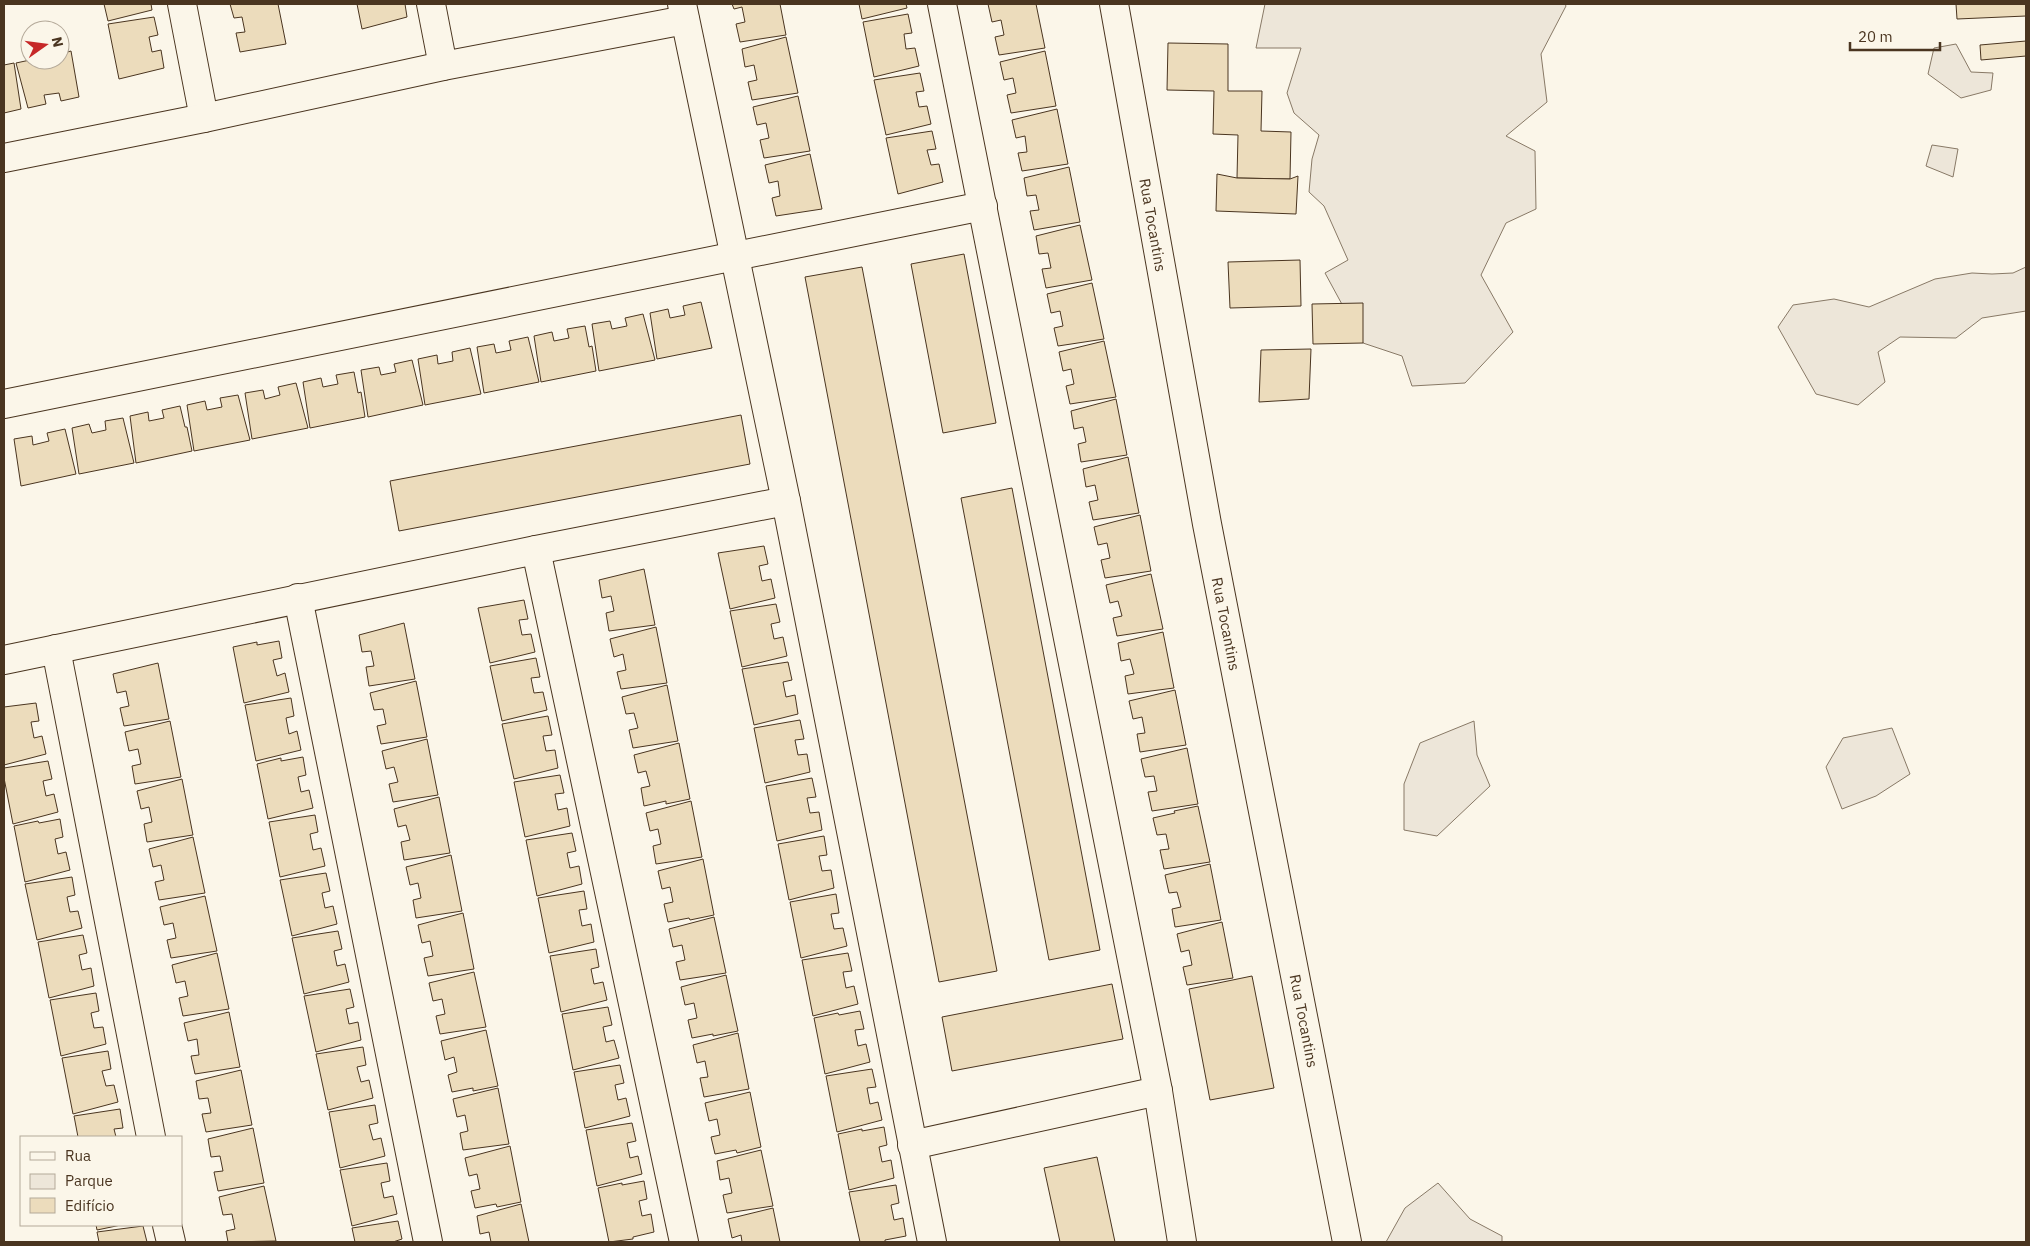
<svg xmlns="http://www.w3.org/2000/svg" width="2030" height="1246" font-family="'IBM Plex Sans',sans-serif">
<style>
.green{fill:#ede6d9;stroke:#887966}
.building{fill:#ecdcbc;stroke:#4a3520}
.lines{fill:none;stroke-linecap:round;stroke-linejoin:round}
.street-casing{stroke:#4a3520;stroke-width:30}
.street{stroke:#fbf6e9;stroke-width:28}
.labels{text-anchor:middle;dominant-baseline:central;stroke-width:4;stroke-linejoin:round;paint-order:stroke}
.street-label{font-size:15px;fill:#4a3520;stroke:#fbf6e9}
</style>
<rect width="100%" height="100%" fill="#fbf6e9"/>
<g class="green">
<path d="M1265,4H1565L1566,6L1541,54L1547,102L1506,136L1535,151L1536,209L1506,223L1481,275L1513,332L1465,383L1412,386L1402,356L1363,343L1325,273L1348,260L1324,206L1309,192L1312,159L1319,135L1294,113L1287,93L1301,48H1256Z"/>
<path d="M1956,44L1971,72L1993,73L1991,90L1961,98L1928,74L1934,48Z"/>
<path d="M1932,145L1958,149L1953,177L1926,166Z"/>
<path d="M2026,267V311L1982,318L1956,338L1900,337L1878,352L1885,382L1858,405L1816,394L1778,327L1793,305L1834,299L1869,307L1935,279L1972,273L1992,274L2013,273Z"/>
<path d="M1474,721L1477,755L1490,786L1437,836L1404,830V784L1420,743Z"/>
<path d="M1892,728L1910,774L1876,796L1842,809L1826,767L1843,738Z"/>
<path d="M1438,1183L1470,1219L1502,1236V1242H1386L1405,1208Z"/>
</g>
<g class="building">
<path d="M104,4H151L152,10L108,21Z"/>
<path d="M230,4H278L286,44L240,52L236,33L245,32L242,17L234,18Z"/>
<path d="M357,4H405L407,17L362,29Z"/>
<path d="M732,4H780L786,35L740,42L736,24L745,22L742,7L734,9Z"/>
<path d="M859,4H906L907,8L862,19Z"/>
<path d="M988,4H1036L1045,48L999,55L995,37L1004,35L1001,20L992,22Z"/>
<path d="M1956,4H2026V16L1957,19Z"/>
<path d="M908,14L912,33L904,34L906,49L915,48L919,66L874,77L863,22Z"/>
<path d="M154,17L158,35L149,37L152,52L161,50L164,68L119,79L108,24Z"/>
<path d="M786,37L798,93L752,100L748,82L757,80L754,65L745,67L742,49Z"/>
<path d="M2026,41V56L1981,60L1980,45Z"/>
<path d="M1168,43L1228,44V91H1262L1261,131L1291,132L1290,179L1237,178L1238,135L1213,134L1214,91L1167,90Z"/>
<path d="M71,51L79,97L61,101L59,93L44,95L46,104L28,108L16,63L30,60H60V54Z"/>
<path d="M1045,51L1056,106L1011,113L1007,95L1016,93L1013,78L1004,80L1000,62Z"/>
<path d="M14,63L21,109L4,113V65Z"/>
<path d="M920,73L924,91L916,92L919,107L927,106L931,124L886,135L874,80Z"/>
<path d="M798,96L810,151L764,158L760,140L769,138L766,123L757,125L753,107Z"/>
<path d="M1057,109L1068,164L1022,171L1018,153L1027,152L1025,136L1016,138L1012,120Z"/>
<path d="M932,131L936,149L927,150L931,165L939,164L943,182L898,194L886,138Z"/>
<path d="M810,154L822,209L776,216L772,198L780,196L778,181L769,183L765,165Z"/>
<path d="M1069,167L1080,222L1034,230L1030,211L1039,210L1036,195L1027,196L1024,178Z"/>
<path d="M1217,174L1237,178L1290,179L1298,176L1296,214L1216,211Z"/>
<path d="M1080,225L1092,280L1046,288L1042,269L1051,268L1048,253L1039,254L1036,236Z"/>
<path d="M964,254L996,423L943,433L911,264Z"/>
<path d="M1300,260L1301,306L1230,308L1228,262Z"/>
<path d="M862,267L997,971L939,982L805,277Z"/>
<path d="M1092,283L1104,339L1058,346L1054,328L1063,326L1060,311L1051,313L1047,294Z"/>
<path d="M701,302L712,348L657,359L650,313L668,309L670,318L685,315L683,306Z"/>
<path d="M1363,303V343L1313,344L1312,304Z"/>
<path d="M643,314L655,360L599,371L592,324L610,321L612,329L627,326L625,318Z"/>
<path d="M585,326L589,347L592,346L596,371L541,382L534,336L552,332L554,341L569,338L567,329Z"/>
<path d="M528,337L539,382L484,393L477,347L494,344L496,353L511,350L509,341Z"/>
<path d="M1104,341L1116,397L1070,404L1066,386L1074,384L1071,369L1063,371L1059,352Z"/>
<path d="M470,348L481,394L425,405L418,359L437,355L438,364L453,361L452,352Z"/>
<path d="M1311,349L1309,399L1259,402L1261,350Z"/>
<path d="M412,360L423,405L368,417L361,370L379,367L381,375L396,372L394,364Z"/>
<path d="M354,372L358,393L361,392L365,417L310,428L303,382L321,378L323,387L338,384L336,375Z"/>
<path d="M296,383L308,428L252,439L245,393L263,390L265,399L280,395L278,387Z"/>
<path d="M238,395L250,440L194,451L187,405L205,401L207,410L222,407L220,398Z"/>
<path d="M1116,399L1127,455L1081,462L1078,444L1086,442L1083,427L1074,429L1071,411Z"/>
<path d="M180,406L185,427H187L192,451L136,463L130,416L148,412L149,421L164,418L162,410Z"/>
<path d="M741,415L750,464L399,531L390,481Z"/>
<path d="M123,418L134,463L79,474L72,428L89,424L92,433L106,430L105,421Z"/>
<path d="M65,429L76,474L21,486L14,439L32,436L33,445L49,441L47,433Z"/>
<path d="M1128,457L1139,513L1093,520L1089,502L1098,500L1095,485L1086,487L1083,469Z"/>
<path d="M1012,488L1100,950L1049,960L961,498Z"/>
<path d="M1140,515L1151,571L1105,578L1101,560L1110,558L1107,543L1098,545L1094,527Z"/>
<path d="M764,546L768,564L759,566L762,581L771,579L775,598L730,609L718,553Z"/>
<path d="M644,569L655,625L609,631L606,613L614,611L611,596L602,598L599,580Z"/>
<path d="M1151,574L1163,629L1117,636L1113,618L1122,616L1118,601L1110,603L1106,585Z"/>
<path d="M524,600L528,619L519,620L522,635L531,634L535,652L490,663L478,608Z"/>
<path d="M776,604L780,622L771,624L774,639L783,637L787,656L742,667L730,611Z"/>
<path d="M404,623L415,679L369,686L366,667L374,666L371,651L362,652L359,635Z"/>
<path d="M656,627L667,683L621,689L617,672L626,670L623,654L614,657L610,639Z"/>
<path d="M1163,632L1174,688L1128,694L1125,676L1134,674L1130,659L1121,661L1118,643Z"/>
<path d="M279,641L282,658L273,660L277,676L285,673L289,692L244,703L233,647L257,642V645Z"/>
<path d="M536,658L540,677L531,678L534,693L543,692L547,710L502,721L490,666Z"/>
<path d="M788,662L792,680L783,682L786,697L795,695L798,714L754,725L742,669Z"/>
<path d="M158,663L169,719L124,726L120,708L129,706L126,691L117,693L113,674Z"/>
<path d="M416,681L427,737L381,744L377,726L386,724L383,709L374,710L370,693Z"/>
<path d="M667,685L678,741L633,748L629,730L638,728L634,713L626,714L622,697Z"/>
<path d="M1175,690L1186,745L1140,752L1137,734L1145,733L1142,717L1133,719L1129,701Z"/>
<path d="M291,698L294,716L286,718L289,734L297,731L301,750L256,761L245,705Z"/>
<path d="M36,703L39,721L31,722L34,738L42,736L46,754L4,765V707Z"/>
<path d="M548,716L552,735L543,736L546,751L555,750L558,768L514,779L502,724Z"/>
<path d="M800,720L804,739L795,740L798,755L807,754L810,772L765,783L754,728Z"/>
<path d="M170,721L181,777L135,784L132,766L141,764L138,749L129,751L125,732Z"/>
<path d="M427,739L438,795L393,802L389,784L398,782L394,767L386,769L382,751Z"/>
<path d="M679,743L690,799L666,804V801L644,806L641,788L650,786L646,771L638,773L634,755Z"/>
<path d="M1187,748L1198,804L1152,811L1148,792L1157,791L1154,776L1145,777L1141,759Z"/>
<path d="M303,757L306,775L298,777L301,792L309,790L313,808L268,819L257,764L281,758V761Z"/>
<path d="M48,761L52,779L43,781L46,796L54,794L58,812L13,824L4,778V768Z"/>
<path d="M560,775L564,793L555,794L558,810L567,808L570,826L525,837L514,782Z"/>
<path d="M812,778L816,797L807,798L810,813L819,812L822,830L777,841L766,786Z"/>
<path d="M182,779L193,835L147,842L144,824L152,822L149,807L141,809L137,791Z"/>
<path d="M439,797L450,853L404,860L401,842L410,840L406,825L398,827L394,809Z"/>
<path d="M691,801L702,857L656,864L653,846L661,844L658,829L650,831L646,813Z"/>
<path d="M1198,806L1210,862L1164,869L1160,850L1169,849L1166,834L1157,835L1153,818L1175,813L1174,811Z"/>
<path d="M315,815L318,832L310,834L313,850L321,848L325,866L280,877L269,822Z"/>
<path d="M60,819L63,837L55,839L58,854L66,852L70,870L25,882L14,826L38,821L39,823Z"/>
<path d="M572,833L576,851L567,853L570,868L579,866L582,884L537,896L526,840Z"/>
<path d="M824,836L827,855L819,856L822,871L831,870L834,888L789,900L778,844Z"/>
<path d="M193,837L205,893L159,900L155,882L164,880L161,865L153,867L149,849Z"/>
<path d="M451,855L462,911L416,918L413,900L421,898L418,883L410,885L406,867Z"/>
<path d="M703,859L714,915L690,920L689,918L668,922L664,904L673,902L670,887L662,889L658,871Z"/>
<path d="M1210,864L1221,920L1175,927L1172,909L1181,907L1177,892L1169,893L1165,875Z"/>
<path d="M326,873L330,891L322,893L325,908L333,906L337,924L292,936L280,880Z"/>
<path d="M72,877L75,895L67,897L70,912L78,911L82,928L37,940L25,884Z"/>
<path d="M584,891L587,909L579,910L582,926L591,924L594,942L549,953L538,898Z"/>
<path d="M836,894L839,913L831,914L834,929L843,928L847,946L801,958L790,902Z"/>
<path d="M205,896L217,951L171,958L167,940L176,938L173,923L164,925L160,907Z"/>
<path d="M463,913L474,969L428,976L424,958L433,956L430,941L422,943L418,925Z"/>
<path d="M714,917L726,973L680,980L676,962L685,960L682,945L673,947L669,929Z"/>
<path d="M1222,922L1233,978L1187,985L1183,967L1192,965L1189,950L1181,952L1177,934Z"/>
<path d="M338,931L342,949L334,951L337,966L345,964L349,982L304,994L292,938Z"/>
<path d="M83,935L87,953L79,955L82,970L91,968L94,986L49,998L38,942Z"/>
<path d="M596,949L599,967L591,969L594,984L603,982L607,1000L561,1012L550,956Z"/>
<path d="M217,953L229,1009L183,1016L179,998L188,996L185,981L176,983L172,965Z"/>
<path d="M848,953L852,971L843,972L846,988L854,986L858,1004L813,1016L802,960Z"/>
<path d="M474,972L486,1027L440,1034L436,1016L445,1014L442,999L433,1001L429,983Z"/>
<path d="M726,975L738,1031L713,1036V1034L692,1038L688,1020L697,1018L694,1003L685,1005L681,987Z"/>
<path d="M1252,976L1274,1088L1210,1100L1189,989Z"/>
<path d="M1112,984L1123,1039L952,1071L942,1017Z"/>
<path d="M350,989L354,1007L346,1009L349,1024L358,1022L361,1040L316,1052L304,996Z"/>
<path d="M96,993L99,1011L91,1013L94,1028L103,1027L106,1044L61,1056L50,1000Z"/>
<path d="M608,1007L612,1025L603,1027L606,1042L614,1040L619,1058L573,1070L562,1014Z"/>
<path d="M860,1011L864,1029L855,1030L858,1046L866,1044L870,1062L825,1074L814,1018L838,1013L839,1015Z"/>
<path d="M229,1012L240,1067L195,1074L191,1056L199,1055L197,1039L188,1041L184,1023Z"/>
<path d="M486,1030L498,1086L473,1091V1088L452,1092L448,1075L457,1072L454,1057L445,1060L441,1041Z"/>
<path d="M738,1033L749,1089L704,1097L700,1078L708,1077L705,1061L697,1063L693,1045Z"/>
<path d="M363,1047L366,1065L357,1067L361,1082L369,1080L373,1098L328,1110L316,1054Z"/>
<path d="M108,1051L111,1069L102,1071L106,1086L114,1085L118,1102L73,1114L62,1058Z"/>
<path d="M620,1065L624,1083L615,1085L618,1100L626,1098L630,1116L585,1128L574,1072Z"/>
<path d="M872,1069L876,1087L867,1088L870,1104L878,1102L882,1120L837,1132L826,1076Z"/>
<path d="M241,1070L252,1125L206,1132L202,1114L211,1113L208,1098L199,1099L196,1081Z"/>
<path d="M498,1088L509,1144L463,1150L460,1133L468,1131L465,1115L457,1117L453,1099Z"/>
<path d="M750,1092L761,1147L737,1153L736,1150L715,1154L711,1137L720,1135L717,1119L709,1121L705,1103Z"/>
<path d="M375,1105L378,1123L369,1125L373,1140L381,1138L385,1156L340,1168L329,1112Z"/>
<path d="M120,1109L123,1128L114,1129L116,1137H78L74,1116Z"/>
<path d="M632,1123L636,1141L627,1143L630,1158L638,1156L642,1174L597,1186L586,1130Z"/>
<path d="M884,1127L887,1145L879,1147L882,1162L891,1160L894,1178L849,1190L838,1134L862,1129V1131Z"/>
<path d="M253,1128L264,1183L218,1191L214,1172L223,1171L220,1156L211,1157L208,1139Z"/>
<path d="M510,1146L521,1202L497,1207L496,1204L475,1208L471,1191L480,1189L477,1174L469,1176L465,1158Z"/>
<path d="M761,1150L773,1206L727,1213L723,1195L732,1193L729,1178L720,1180L717,1161Z"/>
<path d="M1097,1157L1115,1242H1060L1044,1168Z"/>
<path d="M387,1163L390,1181L381,1183L384,1198L393,1196L397,1214L352,1226L340,1170Z"/>
<path d="M644,1181L647,1199L639,1201L642,1216L651,1214L654,1232L633,1237V1239L609,1242L598,1188L622,1183V1185Z"/>
<path d="M896,1185L899,1203L891,1205L894,1220L903,1218L906,1236L885,1240V1242H860L849,1192Z"/>
<path d="M264,1186L276,1241L228,1242L226,1231L235,1229L232,1214L223,1215L219,1197Z"/>
<path d="M521,1204L529,1242H491L489,1232L480,1234L477,1216Z"/>
<path d="M773,1208L780,1242H742L741,1235L732,1238L728,1219Z"/>
<path d="M398,1221L402,1239L393,1242H355L352,1228Z"/>
<path d="M96,1225H121L97,1230Z"/>
<path d="M143,1226L147,1242H99L97,1232Z"/>
</g>
<g class="lines">
<defs>
<g id="street">
<path d="M182,4L204,118"/>
<path d="M431,4L443,66"/>
<path d="M682,4L786,501L932,1242"/>
<path d="M1114,4L1207,524L1347,1242"/>
<path d="M4,158L204,118L443,66L685,20"/>
<path d="M4,404L983,206"/>
<path d="M536,550L684,1242"/>
<path d="M298,598L428,1242"/>
<path d="M56,649L151,1137"/>
<path d="M4,660L536,550L786,501"/>
<path d="M1158,1091L1182,1242"/>
<path d="M912,1145L1158,1091L942,4"/>
<path d="M167,1225L171,1242"/>
</g>
</defs>
<use href="#street" class="street-casing"/>
<use href="#street" class="street"/>
</g>
<g class="labels">
<g class="street-label">
<text transform="translate(1153 225) rotate(80)">Rua Tocantins</text>
<text transform="translate(1226 624) rotate(79)">Rua Tocantins</text>
<text transform="translate(1304 1021) rotate(79)">Rua Tocantins</text>
</g>
</g>
<rect width="2030" height="1246" fill="none" stroke="#4a3520" stroke-width="10"/>
<rect x="20" y="1136" width="162" height="90" fill="#fbf6e9" stroke="#b4a999"/>
<rect x="30" y="1152" width="25" height="8" fill="#fbf6e9" stroke="#b4a999"/>
<text x="65" y="1161" font-size="15" fill="#4a3520">Rua</text>
<rect x="30" y="1174" width="25" height="15" fill="#ede6d9" stroke="#b4a999"/>
<text x="65" y="1186" font-size="15" fill="#4a3520">Parque</text>
<rect x="30" y="1198" width="25" height="15" fill="#ecdcbc" stroke="#b4a999"/>
<text x="65" y="1211" font-size="15" fill="#4a3520">Edifício</text>
<g transform="translate(45 45) rotate(76)"><circle r="24" fill="#fbf6e9" stroke="#b4a999"/>
<path d="M0-4L9 19L0 12L-9 19Z" fill="#c62828"/>
<text y="-8" font-size="14" font-weight="bold" text-anchor="middle" fill="#4a3520">N</text>
</g>
<path d="M1850 42v8h90v-8" fill="none" stroke="#4a3520" stroke-width="2.5"/>
<text x="1858" y="42" font-size="15" fill="#4a3520" stroke="#fbf6e9" stroke-width="4" paint-order="stroke">20 m</text>
</svg>
